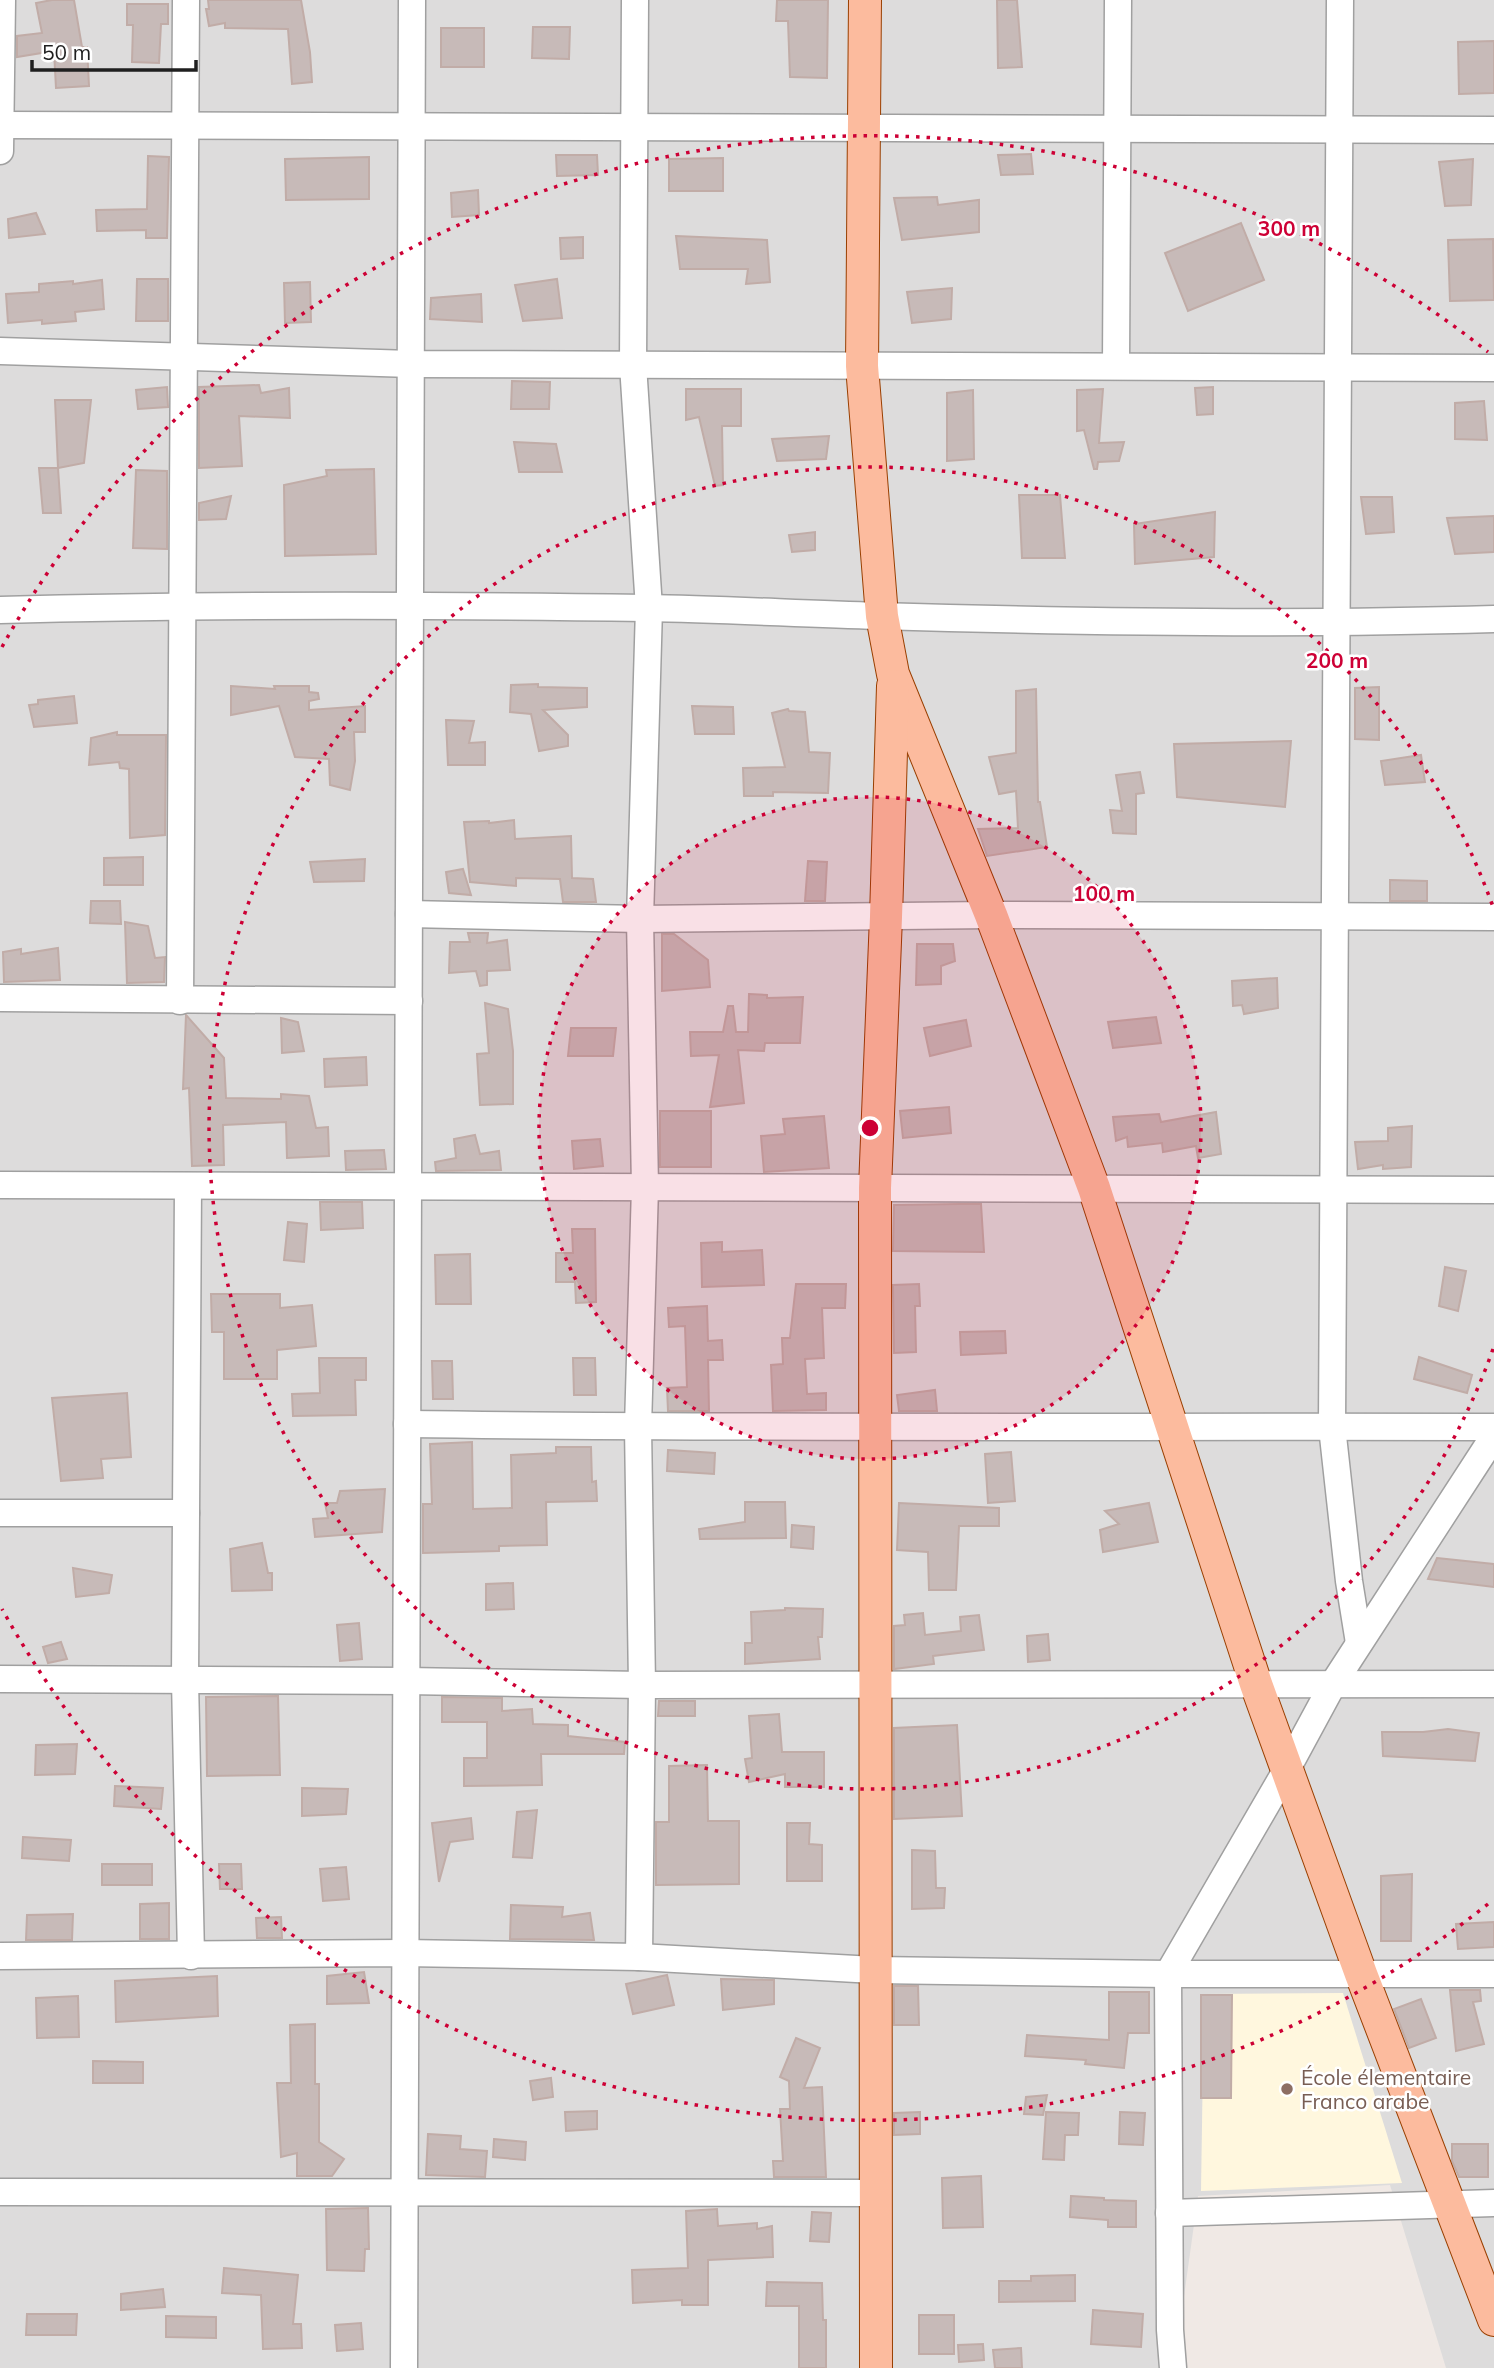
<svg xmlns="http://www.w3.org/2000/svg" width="1494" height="2368" font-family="Mulish,sans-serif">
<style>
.residential{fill:#dddcdc}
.education{fill:#fff7de}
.building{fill:#c7bab8;stroke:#c1aca7;stroke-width:2}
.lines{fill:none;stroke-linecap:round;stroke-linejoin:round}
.minor-casing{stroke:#a0a0a0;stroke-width:29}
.major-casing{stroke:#993f00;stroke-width:34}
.minor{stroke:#fff;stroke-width:26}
.major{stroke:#fcbb9e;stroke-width:32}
.ring{fill:none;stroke:#cd0035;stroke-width:3.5;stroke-dasharray:3.5 7}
.education-dot{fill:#8d6e63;stroke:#fff;stroke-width:2.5}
.labels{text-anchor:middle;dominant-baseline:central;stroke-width:5;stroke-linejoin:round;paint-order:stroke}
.education-label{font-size:21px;fill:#785e54;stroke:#fff;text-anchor:start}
.centre{fill:#cd0035;stroke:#fff;stroke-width:3.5}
.ring-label{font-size:21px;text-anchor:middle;font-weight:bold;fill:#cd0035;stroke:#fff;stroke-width:5;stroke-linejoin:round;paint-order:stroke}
</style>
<rect width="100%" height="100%" fill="#f0e9e5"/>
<path class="residential" d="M0,0H1494V2368H1446L1390,2185L1198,2196L1174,2368H0Z"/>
<path class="education" d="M1343,1993L1402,2183L1201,2191L1204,1994Z"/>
<g class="building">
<path d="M52,0H74L82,47H87L89,86L56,88L54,51L17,57V36L42,33L36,3Z"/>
<path d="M208,0H301L310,52L312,82L292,84L288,29L225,28V23L209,26L206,9H209Z"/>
<path d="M777,0H828L827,78L790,77L788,21H776Z"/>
<path d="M997,0H1017L1022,67L998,68Z"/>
<path d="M127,4H168V24H161L159,63L132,62L133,25H127Z"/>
<path d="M533,27H570L569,59L532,58Z"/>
<rect x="441" y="28" width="43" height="39"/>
<path d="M1494,41V93L1459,94L1458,42Z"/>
<path d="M1031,154L1033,174L1001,175L998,155Z"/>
<path d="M556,155H597L598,175L557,176Z"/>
<path d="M148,156L169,157L167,238H146V230L97,231L96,210L147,209Z"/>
<path d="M369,157V199L286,200L285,159Z"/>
<path d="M723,158V191H669V159Z"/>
<path d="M1473,159L1471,205L1445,206L1439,162Z"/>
<path d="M478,190L479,215L452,217L451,193Z"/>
<path d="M937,197L938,205L979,200V232L902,240L894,198Z"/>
<path d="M36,213L45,234L9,238L8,219Z"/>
<path d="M1241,223L1264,280L1188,311L1165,253Z"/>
<path d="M676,236L767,240L770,282L746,284L748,269H680Z"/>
<path d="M583,237V258L561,259L560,238Z"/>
<path d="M1493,239L1494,300L1450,301L1448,240Z"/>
<path d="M137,279H168V321H136Z"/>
<path d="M557,279L562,318L523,321L515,285Z"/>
<path d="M102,280L104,309L75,312L76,321L42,324V320L8,323L6,294L39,292V284L73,281V284Z"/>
<path d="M310,282L311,322L285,323L284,283Z"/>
<path d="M952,288L951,319L912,323L907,292Z"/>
<path d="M481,294L482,322L430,319L431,298Z"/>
<path d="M512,381L550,382L549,409H511Z"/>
<path d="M259,385L261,393L289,388L290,418L239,416L242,466L199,468V387Z"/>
<path d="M167,387L168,407L138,409L136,390Z"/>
<path d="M1213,387V414L1197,415L1195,388Z"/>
<path d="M686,389H741V426H722L723,485L715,486L699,417L686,420Z"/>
<path d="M1103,389L1099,443L1124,442L1119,461L1098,462L1097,469H1094L1084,430L1077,431V390Z"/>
<path d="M973,390L974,459L947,461V393Z"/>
<path d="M55,400H91L84,463L58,468Z"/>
<path d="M1484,401L1487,440L1455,439V403Z"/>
<path d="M829,436L826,459L777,461L772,439Z"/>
<path d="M514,442L556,444L562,472H519Z"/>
<path d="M39,468H58L61,513H43Z"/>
<path d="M374,469L376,554L285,556L284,485L327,476L326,470Z"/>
<path d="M136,470L167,471V549L133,548Z"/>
<path d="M1019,495H1060L1065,558H1022Z"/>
<path d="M231,496L226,519L199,520V503Z"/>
<path d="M1361,497H1392L1394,532L1366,534Z"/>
<path d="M1215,512L1214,557L1135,564L1134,524Z"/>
<path d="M1494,516V552L1455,554L1447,518Z"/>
<path d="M815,532V550L792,552L789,535Z"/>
<path d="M538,684V687L587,688V707L543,710L568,735V746L539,751L531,714L510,712L511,685Z"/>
<path d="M231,686L275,689L274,686H309V692L318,693L319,699L309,701V710L365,706V732H354L355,761L350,790L330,785L329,759L295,757L279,706L231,715Z"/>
<path d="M1379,687V740L1355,739V688Z"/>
<path d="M1036,689L1038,802H1040L1047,847L987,856L978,829L1018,828L1016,791L999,794L989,757L1016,753V691Z"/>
<path d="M74,696L77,723L34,727L29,705L38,704V700Z"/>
<path d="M692,706L733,707L734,734H695Z"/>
<path d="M788,709L789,711L805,712L809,752L830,753L828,793L773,792V796H744L743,768L785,767L772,713Z"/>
<path d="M446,720L474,721L469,743L485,742V765H448Z"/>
<path d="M117,732V735H166L165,835L130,838L129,769L120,768L119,762L89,765L91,738Z"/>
<path d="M1291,741L1285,807L1177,797L1174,744Z"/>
<path d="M1421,755L1425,782L1385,785L1381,761Z"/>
<path d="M1140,772L1144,793L1136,794V834L1113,833L1110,810L1122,811L1116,775Z"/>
<path d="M514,820L515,839L571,836L572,878L593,879L596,902H563L560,879L516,878V886L470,882L464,822L489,821V823Z"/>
<path d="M143,857V885H104V858Z"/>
<path d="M365,859L364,881L314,882L310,862Z"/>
<path d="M808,861L827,862L825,901H805Z"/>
<path d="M463,869L471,895L449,893L446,872Z"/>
<path d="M1390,880L1427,881V901H1390Z"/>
<path d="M91,901H120L121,924L90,923Z"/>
<path d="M125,922L148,926L155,958L165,957L164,982L127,983Z"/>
<path d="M468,933H488L487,943L507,940L510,970L487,971V985L480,986L476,971L449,973L450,942H470Z"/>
<path d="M662,934H674L708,960L710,987L662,991Z"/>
<path d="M917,944H953L955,961L941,966V984L916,985Z"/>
<path d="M58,948L60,980L4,982L3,952L21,949V954Z"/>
<path d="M1277,978L1278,1008L1244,1014L1242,1005L1233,1006L1232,981Z"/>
<path d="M749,994L767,995V998L803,997L800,1043H765L764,1051L738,1050L744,1103L710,1107L719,1055L691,1056L690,1032H723L728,1006H733L736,1032H748Z"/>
<path d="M485,1003L508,1009L513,1051V1104L480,1105L477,1054L489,1053Z"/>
<path d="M186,1015L224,1058L226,1098L281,1099V1094L309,1096L316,1128L328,1127L329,1156L287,1158L286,1122L223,1125L224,1165L192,1166L189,1088L183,1089Z"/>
<path d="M1156,1017L1161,1043L1113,1048L1108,1022Z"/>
<path d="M281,1018L298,1022L304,1051L282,1053Z"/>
<path d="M966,1020L971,1046L930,1056L924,1028Z"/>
<path d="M571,1028H616L613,1056H568Z"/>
<path d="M366,1057L367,1085L325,1087L324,1059Z"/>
<path d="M949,1107L951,1133L903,1138L900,1111Z"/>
<rect x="660" y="1111" width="51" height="56"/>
<path d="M1216,1112L1221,1154L1198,1158L1196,1146L1163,1152L1162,1143L1128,1147L1127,1137L1116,1141L1113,1117L1159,1114L1161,1122Z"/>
<path d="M824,1116L829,1168L764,1172L761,1136L785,1134L783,1119Z"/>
<path d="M1412,1126L1411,1167L1383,1169V1165L1358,1169L1355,1142L1388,1141V1128Z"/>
<path d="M475,1135L480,1154L499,1151L501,1170L436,1171L435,1162L456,1158L454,1139Z"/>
<path d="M600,1139L603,1166L574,1169L572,1141Z"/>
<path d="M384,1150L386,1169L346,1170L345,1151Z"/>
<path d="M320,1202H362L363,1228L321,1230Z"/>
<path d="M959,1204H981L984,1252L893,1251L894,1205Z"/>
<path d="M288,1222L307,1224L304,1262L284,1260Z"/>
<path d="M572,1229H595L596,1302L576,1303L575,1282H556V1253H573Z"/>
<path d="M722,1242V1252L762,1250L764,1285L702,1287L701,1243Z"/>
<path d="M470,1254L471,1304H436L435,1255Z"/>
<path d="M1445,1267L1466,1271L1458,1311L1439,1306Z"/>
<path d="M796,1284H846L845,1308H822L824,1358L805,1359L807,1394L826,1393V1410L773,1411L771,1365L783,1364L782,1338H790Z"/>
<path d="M919,1284L920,1306H915L916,1352L894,1353L893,1285Z"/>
<path d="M211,1294H280V1308L312,1305L316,1346L277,1350V1379H224V1332H212Z"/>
<path d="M707,1306L708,1341L722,1340L723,1360H708L709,1411H668L667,1388L687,1387L685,1326L669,1327L668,1308Z"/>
<path d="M1005,1331L1006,1353L961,1355L960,1332Z"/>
<path d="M1419,1357L1472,1375L1467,1393L1414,1379Z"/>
<path d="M319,1358H366V1380H355L356,1415L293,1416L292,1394L320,1393Z"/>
<path d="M573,1358H595L596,1395H574Z"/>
<path d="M432,1361H452L453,1399H433Z"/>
<path d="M935,1390L937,1411H899L897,1395Z"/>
<path d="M127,1393L131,1457L101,1459L103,1478L61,1481L52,1398Z"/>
<path d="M472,1442L473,1509L512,1508L511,1455L556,1453V1447H591L592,1482L596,1481L597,1501L546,1502L547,1545L499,1546V1551L423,1553V1504H432L430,1444Z"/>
<path d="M668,1450L715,1453L714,1474L667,1471Z"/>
<path d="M1011,1452L1015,1501L988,1503L985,1454Z"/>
<path d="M385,1489L382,1532L315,1537L313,1519L328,1518L325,1503H337L340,1491Z"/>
<path d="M745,1502H785L786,1538L700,1539L699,1529L745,1522Z"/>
<path d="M899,1503L999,1508V1526H959L956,1590H929L928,1552L897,1550Z"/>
<path d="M1149,1503L1158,1542L1103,1552L1100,1530L1119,1524L1105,1511Z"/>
<path d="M792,1525L814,1527L813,1549L791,1547Z"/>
<path d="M262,1543L268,1573H272V1590L232,1591L230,1549Z"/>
<path d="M1437,1558L1494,1564V1587L1428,1579Z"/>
<path d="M73,1568L112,1575L109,1593L76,1597Z"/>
<path d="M513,1583L514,1609L486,1610V1584Z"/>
<path d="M785,1608L823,1609L822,1637H818L820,1659L745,1664V1643H752L751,1612L785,1610Z"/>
<path d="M923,1613L925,1635L961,1631L960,1617L979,1615L984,1650L933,1656L934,1664L894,1669V1626L905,1625L904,1615Z"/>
<path d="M359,1623L362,1659L340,1661L337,1625Z"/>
<path d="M1048,1634L1050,1660L1028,1662L1027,1636Z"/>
<path d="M61,1642L67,1659L48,1663L43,1647Z"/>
<path d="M278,1696L280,1775L207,1776L206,1697Z"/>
<path d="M442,1697L502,1698V1711L532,1709L533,1724L568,1725V1736L625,1742L624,1754H541L542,1785L464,1786V1758H487V1722H442Z"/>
<path d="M659,1701H695V1716H658Z"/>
<path d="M779,1714L782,1752H824V1787H785V1774L749,1782L745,1759L752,1758L749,1716Z"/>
<path d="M957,1725L962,1816L894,1819V1728Z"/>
<path d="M1448,1729L1479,1733L1475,1761L1383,1756L1382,1732H1423Z"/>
<path d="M77,1744L75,1774L35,1775L36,1745Z"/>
<path d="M707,1765L708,1821H739V1884L656,1885V1822H669V1766Z"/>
<path d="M115,1786L163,1788L161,1809L114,1806Z"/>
<path d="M302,1788L348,1789L346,1814L302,1816Z"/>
<path d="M537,1810L532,1858L513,1857L517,1812Z"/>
<path d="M471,1818L473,1839L450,1842L439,1882L432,1823Z"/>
<path d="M787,1823H810L809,1844L822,1845V1881H787Z"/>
<path d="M23,1837L71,1840L69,1861L22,1858Z"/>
<path d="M912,1850L935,1851L936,1888H945L944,1908L912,1909Z"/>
<rect x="102" y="1864" width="50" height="21"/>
<path d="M219,1864H241L242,1889H220Z"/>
<path d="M346,1867L349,1899L323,1901L320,1869Z"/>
<path d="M1412,1874L1411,1941H1381V1876Z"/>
<path d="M169,1903V1939H140V1904Z"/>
<path d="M511,1905L563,1907L562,1917L590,1913L594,1940L510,1939Z"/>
<path d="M73,1914L72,1940H26L27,1915Z"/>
<path d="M281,1917L282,1938H257L256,1918Z"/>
<path d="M1494,1922V1947L1458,1949L1456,1924Z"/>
<path d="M364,1972L369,2003L327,2004V1976Z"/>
<path d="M667,1975L674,2005L633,2014L626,1984Z"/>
<path d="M217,1976L218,2016L116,2022L115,1981Z"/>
<path d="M721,1979L774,1980V2004L723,2010Z"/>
<path d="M894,1986H918L919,2025H894Z"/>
<path d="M1450,1990H1480L1481,2001L1473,2002L1484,2044L1456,2051Z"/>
<path d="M1109,1992H1149V2033H1128L1124,2068L1085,2064L1086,2060L1025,2056L1027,2035L1109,2040Z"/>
<path d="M1201,1995H1232L1231,2098H1201Z"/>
<path d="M78,1996L79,2037L37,2038L36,1998Z"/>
<path d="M1421,1999L1436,2038L1409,2048L1394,2009Z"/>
<path d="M315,2024V2084H319V2142L344,2159L332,2176H297V2153L281,2157L277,2083H291L290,2025Z"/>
<path d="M796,2038L820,2048L804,2088L822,2087L826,2177H774L773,2161H783L780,2109H790L789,2081L780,2077Z"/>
<path d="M93,2061L143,2062V2083H93Z"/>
<path d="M551,2078L553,2097L533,2100L530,2081Z"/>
<path d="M1047,2095L1043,2115L1024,2114L1026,2097Z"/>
<path d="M597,2111V2129L566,2131L565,2112Z"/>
<path d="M920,2112V2134L894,2135V2113Z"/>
<path d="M1046,2112L1079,2113L1078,2135H1065L1064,2160L1043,2159Z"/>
<path d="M1120,2112L1145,2113L1143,2145L1119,2144Z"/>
<path d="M428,2134L461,2136L460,2149L487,2151L485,2177L426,2175Z"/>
<path d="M494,2139L526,2142L525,2160L493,2157Z"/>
<path d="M1452,2144H1488V2177H1459L1452,2161Z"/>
<path d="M981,2176L983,2227L943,2228L942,2178Z"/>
<path d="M1071,2196L1104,2198V2200L1136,2201V2227H1108V2220L1070,2217Z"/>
<path d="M368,2208L369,2249H365L364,2271L327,2270L326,2209Z"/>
<path d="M717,2209L718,2226L757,2223V2229L772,2226L773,2257L708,2260V2305H682V2300L633,2303L632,2270L688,2268L686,2211Z"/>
<path d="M812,2212L831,2213L829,2242L810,2241Z"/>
<path d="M224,2268L298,2275L293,2324H301L302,2348L263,2349L261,2295L222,2293Z"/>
<path d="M1075,2275V2301L999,2302V2281H1031V2276Z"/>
<path d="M767,2282L822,2283L823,2320H826V2368H799V2306H766Z"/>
<path d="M163,2289L165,2307L121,2310V2294Z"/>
<path d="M1093,2310L1143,2314L1141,2347L1091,2344Z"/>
<path d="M27,2314H77L76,2335H26Z"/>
<rect x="919" y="2315" width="35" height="39"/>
<path d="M166,2316L216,2317V2338L166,2337Z"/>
<path d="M361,2323L363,2349L337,2351L335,2325Z"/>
<path d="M983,2344L984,2360L959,2362L958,2345Z"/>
<path d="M1021,2348L1022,2368H995L993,2350Z"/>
</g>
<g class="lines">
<defs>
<g id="minor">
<path d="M635,0L633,365L649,608L640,919L645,1187L638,1427L642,1685L639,1957"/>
<path d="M1340,0L1332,1427L1349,1581L1359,1643"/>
<path d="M0,125L1494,130"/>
<path d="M0,151L2,0"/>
<path d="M0,351L411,364L1494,368"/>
<path d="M1116,366L1118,0"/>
<path d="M0,610C215,604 430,605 646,608C723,609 801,614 878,616C1083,622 1289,625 1494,619"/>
<path d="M409,914L640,919L991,915L1494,917"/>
<path d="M0,998L409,1001"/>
<path d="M180,1001L186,0"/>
<path d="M0,1185L1494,1190"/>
<path d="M188,1186L185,1680L191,1956"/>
<path d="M407,1424C770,1429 1132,1426 1494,1427"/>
<path d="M0,1513H186"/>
<path d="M0,1679L407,1681L642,1685L1494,1684"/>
<path d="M0,1956L404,1953L639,1957L874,1970L1168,1974H1494"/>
<path d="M0,2192L875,2193"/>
<path d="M1169,2213L1494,2203"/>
<path d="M404,2368L412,0"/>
<path d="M1173,2368L1170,2330L1168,1974L1287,1769L1333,1684L1494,1436"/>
</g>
<g id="major">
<path d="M865,0L862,366L882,616L893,674L991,915L1094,1188L1256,1684L1361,1974L1494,2320"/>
<path d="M876,2368L875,1188L886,917L893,686"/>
</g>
</defs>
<use href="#minor" class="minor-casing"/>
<use href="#major" class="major-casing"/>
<use href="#minor" class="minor"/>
<use href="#major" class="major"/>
</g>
<circle cx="870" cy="1128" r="331" fill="#cd0035" fill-opacity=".12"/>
<g class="ring">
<circle cx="870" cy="1128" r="331"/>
<path d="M1493 1349A661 661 0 1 1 1493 907"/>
<path d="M1488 1904A992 992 0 0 1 2 1609M2 647A992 992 0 0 1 1488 352"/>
</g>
<circle class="education-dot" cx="1287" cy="2089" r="7"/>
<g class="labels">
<g class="education-label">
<text x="1301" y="2077">École élementaire<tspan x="1301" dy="24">Franco arabe</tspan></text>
</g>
</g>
<circle cx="870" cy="1128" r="10" class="centre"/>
<g class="ring-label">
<text x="1289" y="236">300 m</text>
<text x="1337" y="668">200 m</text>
<text x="1104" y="901">100 m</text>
</g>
<path d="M32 60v10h164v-10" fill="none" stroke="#1f1f1f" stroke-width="3.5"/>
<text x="42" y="60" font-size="21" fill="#1f1f1f" stroke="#ffffff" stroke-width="5" paint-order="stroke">50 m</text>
</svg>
